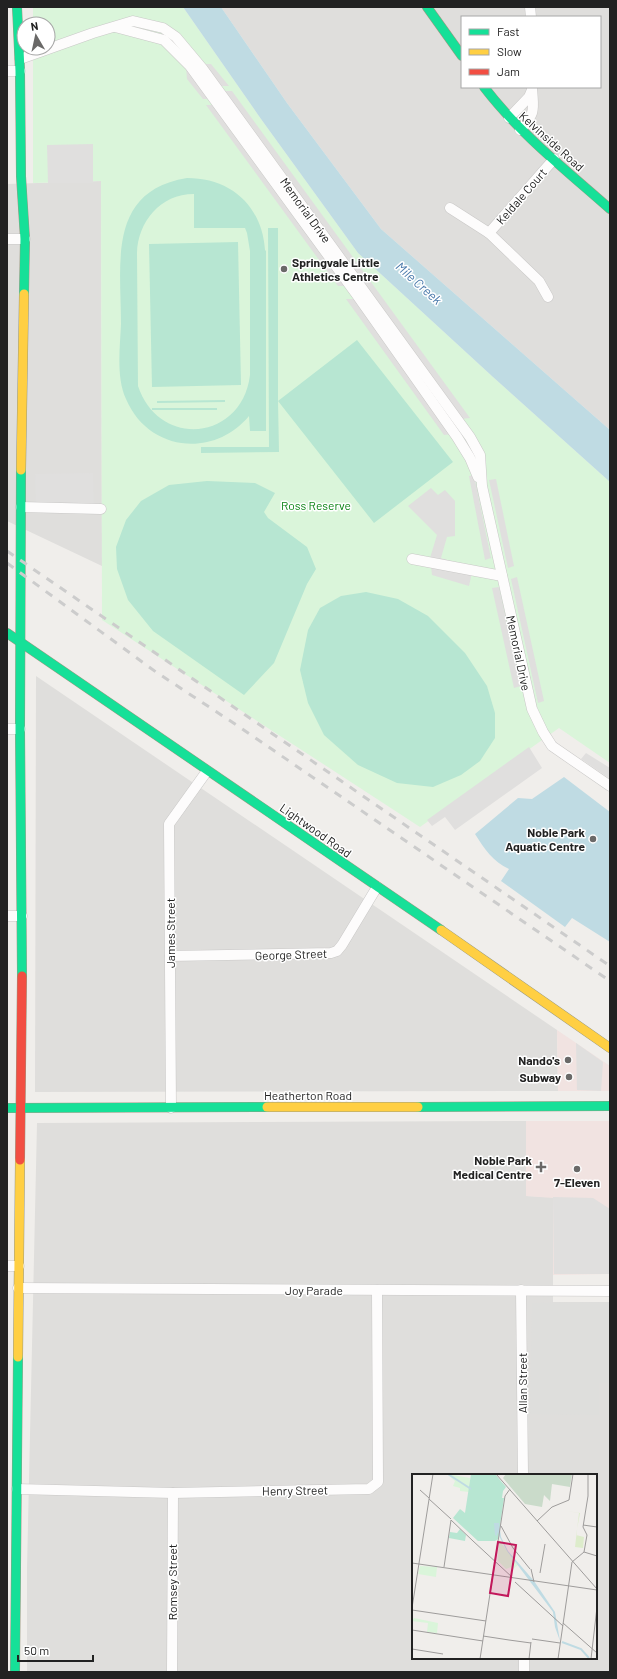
<svg xmlns="http://www.w3.org/2000/svg" width="617" height="1679" font-family="Barlow,sans-serif">
<style>
.residential{fill:#dfdedc;fill-rule:evenodd}
.commercial{fill:#f1e3e1}
.religious{fill:#dededc}
.park{fill:#daf5da}
.pitch{fill:#b7e6d2;fill-rule:evenodd}
.parking{fill:#e0dfde}
.water{fill:#bfdbe3}
.lines{fill:none;stroke-linecap:round;stroke-linejoin:round}
.street-casing{stroke:#c9c8c7;stroke-width:11}
.fast-casing{stroke:#999a82;stroke-width:10}
.slow-casing{stroke:#999a82;stroke-width:10}
.jam-casing{stroke:#999a82;stroke-width:10}
.street{stroke:#fdfcfc;stroke-width:10}
.fast{stroke:#16e098;stroke-width:9}
.slow{stroke:#ffcf43;stroke-width:9}
.jam{stroke:#f24e42;stroke-width:9}
.rail{stroke:#ccc;stroke-width:3;stroke-dasharray:8 8;stroke-linecap:butt}
.poi-dot{fill:#6a6968;stroke:#fff;stroke-width:1.5}
.labels{text-anchor:middle;dominant-baseline:central;stroke-width:3;stroke-linejoin:round;paint-order:stroke}
.street-label{font-size:12px;fill:#222;stroke:#fff}
.poi-label{font-size:12px;font-weight:bold;fill:#222;stroke:#fff;text-anchor:end}
.park-label{font-size:12px;fill:#0c8416;stroke:#fff}
.water-label{font-size:13px;font-style:italic;fill:#4a7aab;stroke:#fff}
.inset-river{fill:none;stroke:#bfdbe3;stroke-width:2}
.inset-road{fill:none;stroke:#9e9c9b;stroke-width:1}
.view{fill:#c2185b;fill-opacity:0.15;stroke:#c2185b;stroke-width:2}
.inset-edge{fill:none;stroke:#222;stroke-width:2}
</style>
<rect width="100%" height="100%" fill="#f0eeeb"/>
<g class="residential">
<path d="M221,7H610V430L381,229L287,103ZM462,17H600V87H462Z"/>
<path d="M101,181L102,566L7,521V184Z"/>
<path d="M36,676L557,1030L558,1091L35,1092Z"/>
<path d="M526,1121V1196L553,1197V1302H610V1672H27V1569L37,1123ZM413,1475H596V1658H413Z"/>
</g>
<g class="commercial">
<path d="M557,1030L610,1066V1091H558Z"/>
<path d="M526,1121H610V1274L553,1275V1198L526,1196Z"/>
</g>
<path class="religious" d="M610,1302V1383H599V1415L530,1414L532,1303Z"/>
<path class="park" d="M33,7H183L261,119L358,253L493,377L610,482V763L559,728L420,827L102,620L101,181L33,183V48H48V24H33Z"/>
<g class="pitch">
<path d="M187,178C231,178 262,206 265,250L266,251V431H250L249,416C213,459 148,451 126,399C116,377 120,348 121,324C121,264 107,191 187,178ZM194,194V228H245L247,233L250,251V375C242,441 159,449 138,386L137,253C138,222 160,194 194,194Z"/>
<path d="M268,228H278V401L357,340L453,462L374,523L278,401L279,452L201,453V447H269Z"/>
<path d="M238,242L241,385L152,387L149,244Z"/>
<path d="M225,400V402L157,403V401Z"/>
<rect x="152" y="408" width="65" height="2"/>
<path d="M207,481L255,483L275,493L264,512L268,518L307,547L316,569L307,584L274,663L244,695L153,631L128,600L117,569L116,547L126,520L141,501L169,485Z"/>
<path d="M366,592L398,599L428,616L465,653L487,686L495,713V738L480,761L461,775L433,787L397,783L358,765L324,735L308,703L300,670L308,630L320,608L341,596Z"/>
</g>
<g class="parking">
<path d="M204,64H211L229,86H219Z"/>
<path d="M186,67L210,99H203L187,79Z"/>
<path d="M223,91H232L470,418L461,419Z"/>
<path d="M206,105H214L345,286H338Z"/>
<path d="M93,144V183H48L47,145Z"/>
<path d="M346,299H355L453,434L444,435Z"/>
<path d="M93,473L94,512L36,513L35,474Z"/>
<path d="M474,475L491,558L485,560L469,476Z"/>
<path d="M496,479L514,566L508,568L489,480Z"/>
<path d="M431,488L438,495L445,490L455,501V536L447,537L441,558L473,568L469,586L432,575L430,558L437,535L408,506Z"/>
<path d="M517,577L544,701L538,703L511,579Z"/>
<path d="M499,587L521,686L514,688L492,588Z"/>
<path d="M529,747L542,768L455,830L445,817L432,826L427,820Z"/>
<path d="M586,753L610,768V779L581,759Z"/>
<path d="M576,1043L603,1062L601,1091L577,1090Z"/>
<path d="M553,1197L593,1198L610,1209V1274H554Z"/>
</g>
<g class="water">
<path d="M183,7H221L287,103L381,229L610,430V482L493,377L358,253L261,119Z"/>
<path d="M564,777L610,812V942L572,918L565,927L501,881L509,869C493,862 484,848 475,834L518,798L532,799Z"/>
</g>
<g class="lines">
<defs>
<g id="street">
<path d="M530,7L531,17"/>
<path d="M115,27L164,40L190,66L357,295L457,437L470,458L478,477"/>
<path d="M20,59L93,33L133,21L163,28L176,37L202,68L470,437L480,455L482,486L532,709L543,732L552,746L610,786"/>
<path d="M7,71H20"/>
<path d="M509,118L529,97L532,90"/>
<path d="M520,130C537,111 533,110 532,87"/>
<path d="M450,208L489,233L539,281L548,297"/>
<path d="M489,233L554,159"/>
<path d="M7,239H25"/>
<path d="M21,507L101,509"/>
<path d="M412,559L502,576"/>
<path d="M7,729H20"/>
<path d="M7,916H22"/>
<path d="M170,956L331,953L337,951L342,945L377,887"/>
<path d="M171,1108L169,824L207,771"/>
<path d="M7,1266H19"/>
<path d="M18,1288L610,1291"/>
<path d="M521,1290L523,1475"/>
<path d="M17,1489L173,1493L369,1489L378,1482L377,1290"/>
<path d="M524,1658V1672"/>
<path d="M172,1672L173,1493"/>
</g>
<g id="fast">
<path d="M17,7L20,71L21,176L25,239L24,294"/>
<path d="M427,7L462,56"/>
<path d="M484,87C520,134 566,170 610,209"/>
<path d="M21,470L20,729L22,976"/>
<path d="M7,633L441,930"/>
<path d="M418,1107L610,1106"/>
<path d="M7,1108L267,1107"/>
<path d="M15,1672L18,1357"/>
</g>
<g id="slow">
<path d="M21,470L24,294"/>
<path d="M441,930L610,1048"/>
<path d="M267,1107H418"/>
<path d="M18,1357L20,1160"/>
</g>
<path id="jam" d="M20,1160L22,976"/>
</defs>
<use href="#street" class="street-casing"/>
<use href="#fast" class="fast-casing"/>
<use href="#slow" class="slow-casing"/>
<use href="#jam" class="jam-casing"/>
<use href="#street" class="street"/>
<use href="#fast" class="fast"/>
<use href="#slow" class="slow"/>
<use href="#jam" class="jam"/>
<g class="rail">
<path d="M7,551L610,966"/>
<path d="M7,563L156,672L235,724L610,981"/>
</g>
</g>
<g class="poi-dot">
<circle cx="284" cy="269" r="4"/>
<circle cx="593" cy="839" r="4"/>
<circle cx="568" cy="1060" r="4"/>
<circle cx="569" cy="1077" r="4"/>
<path d="M539 1161h4v4h4v4h-4v4h-4v-4h-4v-4h4z"/>
<circle cx="577" cy="1169" r="4"/>
</g>
<g class="labels">
<g class="street-label">
<text transform="translate(552 141) rotate(42)">Kelvinside Road</text>
<text transform="translate(521 196) rotate(-49)">Keldale Court</text>
<text transform="translate(306 210) rotate(54)">Memorial Drive</text>
<text transform="translate(519 653) rotate(78)">Memorial Drive</text>
<text transform="translate(316 830) rotate(35)">Lightwood Road</text>
<text transform="translate(170 933) rotate(-90)">James Street</text>
<text transform="translate(291 954) rotate(-2)">George Street</text>
<text x="308" y="1095">Heatherton Road</text>
<text x="314" y="1290">Joy Parade</text>
<text transform="translate(522 1383) rotate(-90)">Allan Street</text>
<text transform="translate(295 1490) rotate(-1)">Henry Street</text>
<text transform="translate(172 1582) rotate(-90)">Romsey Street</text>
</g>
<g class="poi-label">
<text x="292" y="262" text-anchor="start">Springvale Little<tspan x="292" dy="14">Athletics Centre</tspan></text>
<text x="585" y="832">Noble Park<tspan x="585" dy="14">Aquatic Centre</tspan></text>
<text x="560" y="1060">Nando's</text>
<text x="561" y="1077">Subway</text>
<text x="532" y="1160">Noble Park<tspan x="532" dy="14">Medical Centre</tspan></text>
<text x="577" y="1182" text-anchor="middle">7-Eleven</text>
</g>
<g class="park-label">
<text x="316" y="505">Ross Reserve</text>
</g>
<g class="water-label">
<text transform="translate(419 283) rotate(42)">Mile Creek</text>
</g>
</g>
<g transform="translate(412 1474)">
<rect width="185" height="185" fill="#f0eeeb"/>
<path d="M157,27L155,37L168,39L164,61L172,63L171,74L163,73L167,39L155,37Z" fill="#ddeccb"/>
<path d="M94,0H160L158,13L140,10L138,27L132,21L130,33L113,30L91,4Z" fill="#cadbca"/>
<path d="M35,0L58,4L57,18L48,17V14L41,12L43,7ZM87,66L106,91L101,95L99,93L94,95L86,87ZM8,92L25,93L24,103L6,100ZM2,144L26,149L25,159L15,158L16,149L0,147Z" fill="#daf5da"/>
<path d="M59,0H83L94,13L91,17L90,24H92L86,65L83,67H66L41,44L48,35L53,39ZM48,55L54,61L53,67L37,64L38,58L45,59Z" fill="#b7e6d2"/>
<path d="M82,49H87L89,63L96,77L122,107L143,138L148,167L143,153L141,138L95,77L85,58V62L83,61Z" fill="#bfdbe3"/>
<path class="inset-river" d="M36,0L59,15M150,168L169,175L177,184"/>
<path class="inset-road" d="M84,0L185,115M8,16L17,24M17,25L39,45M39,46L61,67M125,47L140,33L157,26L161,0M171,51L185,53M89,52L101,74L118,95M175,61L171,53L176,22V0M61,67L74,79M172,78L185,82M74,79L101,104M0,89L185,116M32,93L39,46M119,95L122,108M128,99L133,70M103,108L151,152M0,134L21,0M0,136L74,147M151,149L185,179M0,156L71,167M71,162L97,166M120,165L148,169M97,166L119,169M0,175L31,180M68,185L93,22L98,15M117,185L119,168M146,185L160,88L172,78L175,61M179,185L185,133"/>
<path class="view" d="M86,68L104,71L96,122L78,119Z"/>
<rect width="185" height="185" class="inset-edge"/>
</g>
<rect width="617" height="1679" fill="none" stroke="#222222" stroke-width="16"/>
<rect x="461" y="16" width="140" height="72" fill="#ffffff" stroke="#a7a7a7"/>
<rect x="469" y="29" width="20" height="6" fill="#16e098" stroke="#a7a7a7"/>
<text x="497" y="36" font-size="12" fill="#222222">Fast</text>
<rect x="469" y="49" width="20" height="6" fill="#ffcf43" stroke="#a7a7a7"/>
<text x="497" y="56" font-size="12" fill="#222222">Slow</text>
<rect x="469" y="69" width="20" height="6" fill="#f24e42" stroke="#a7a7a7"/>
<text x="497" y="76" font-size="12" fill="#222222">Jam</text>
<g transform="translate(36 36) rotate(351)"><circle r="19" fill="#ffffff" stroke="#a7a7a7"/>
<path d="M0-3L7 15L0 10L-7 15Z" fill="#6a6968"/>
<text y="-6" font-size="11" font-weight="bold" text-anchor="middle" fill="#222222">N</text>
</g>
<path d="M18 1655v6h75v-6" fill="none" stroke="#222222" stroke-width="2"/>
<text x="24" y="1655" font-size="12" fill="#222222" stroke="#ffffff" stroke-width="3" paint-order="stroke">50 m</text>
</svg>
